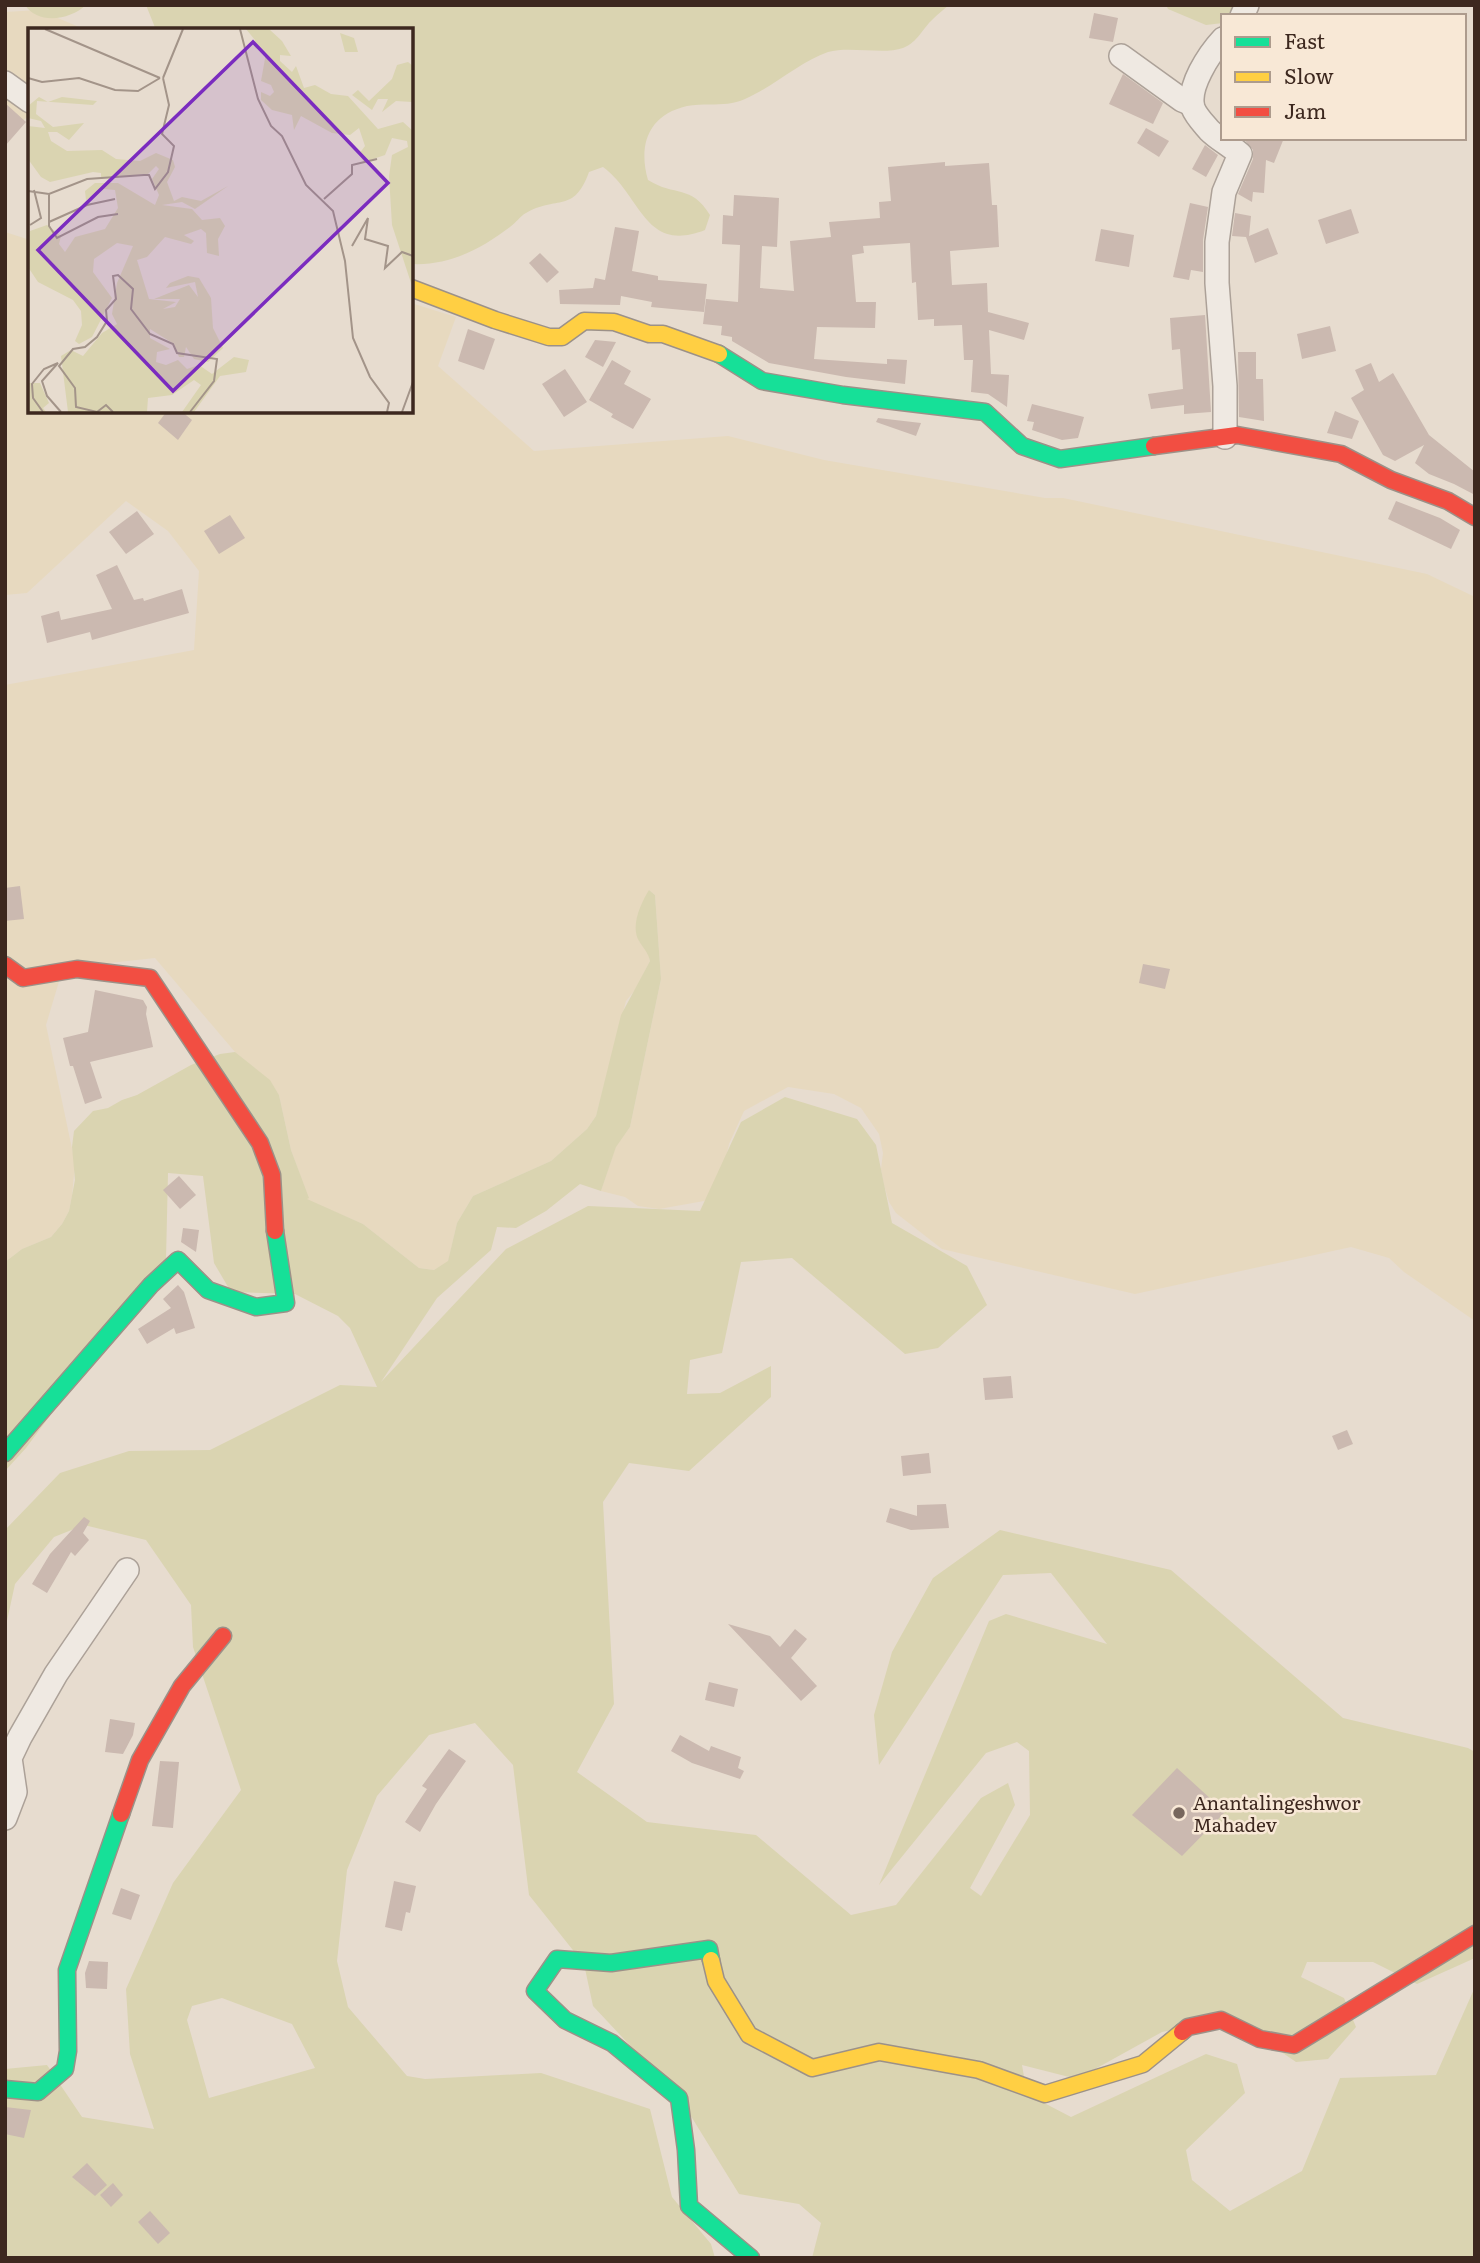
<svg xmlns="http://www.w3.org/2000/svg" width="1480" height="2263" font-family="Literata,serif">
<style>
.farmland{fill:#e7d9bf}
.green{fill:#dad4b1;fill-rule:evenodd}
.building{fill:#cbb9b0}
.lines{fill:none;stroke-linecap:round;stroke-linejoin:round}
.street-casing{stroke:#aca198;stroke-width:26}
.fast-casing{stroke:#9c9188;stroke-width:19}
.slow-casing{stroke:#9c9188;stroke-width:19}
.jam-casing{stroke:#9c9188;stroke-width:19}
.street{stroke:#efe9e2;stroke-width:23}
.fast{stroke:#16e098;stroke-width:16}
.slow{stroke:#ffcf43;stroke-width:16}
.jam{stroke:#f24e42;stroke-width:16}
.poi-dot{fill:#78675d;stroke:#f8e8d6;stroke-width:2.5}
.labels{text-anchor:middle;dominant-baseline:central;stroke-width:5;stroke-linejoin:round;paint-order:stroke}
.poi-label{font-size:19px;fill:#3d281f;stroke:#f8e8d6;text-anchor:start}
.inset-road{fill:none;stroke:#a39489;stroke-width:2}
.view{fill:#7b2cbf;fill-opacity:0.15;stroke:#7b2cbf;stroke-width:3.5}
.inset-edge{fill:none;stroke:#3d281f;stroke-width:3.5}
</style>
<rect width="100%" height="100%" fill="#e7dccf"/>
<g class="farmland">
<path d="M39,10L86,30H30V115L5,134V12Z"/>
<path d="M5,232L30,240V411H411V303L456,317L438,366L534,451L728,436L824,460L1045,498H1063L1427,574L1475,597V1321L1404,1272L1389,1258L1351,1247L1135,1294L942,1249L896,1213L889,1202L884,1185L881,1169L883,1153L879,1134L861,1108L834,1094L788,1087L744,1111L729,1144L718,1193L704,1201L659,1209L638,1206L625,1197L601,1191L616,1146L630,1127L661,979L655,895L649,890L639,941L648,953L650,961L635,990L626,1001L596,1116L587,1129L551,1161L473,1196L457,1223L448,1262L434,1270L419,1268L363,1224L305,1199L308,1197L291,1150L279,1095L270,1081L235,1052L155,958L63,968L46,1025L75,1163L72,1196L69,1211L62,1224L51,1237L22,1249L5,1262V685L194,650L199,571L168,531L126,501L27,593L5,595Z"/>
</g>
<g class="green">
<path d="M25,5H86C70,20 38,25 25,5Z"/>
<path d="M146,5H949C944,9 938,14 933,19C922,29 918,42 903,48C884,55 850,46 828,52C801,61 773,87 745,99C726,108 706,102 687,106C648,115 638,145 648,180C675,197 691,184 710,215L705,230C644,254 642,196 603,167L589,172C574,214 557,195 526,213C520,216 516,223 510,227C481,249 449,266 411,264V30H156Z"/>
<path d="M1166,5H1257L1246,16H1223V23L1206,25L1168,9Z"/>
<path d="M649,890L655,895L661,979L630,1127L616,1147L601,1191L580,1184L546,1211L516,1228L497,1227L491,1250L437,1298L381,1382L506,1249L588,1206L700,1211L741,1122L785,1097L857,1119L876,1145L892,1223L967,1266L987,1305L938,1348L905,1354L792,1258L741,1262L722,1353L690,1360L687,1394L720,1393L771,1366V1397L689,1471L629,1463L603,1502L614,1704L577,1772L647,1822L756,1835L851,1915L896,1905L981,1798L1008,1783L1015,1805L970,1888L981,1896L1030,1815L1029,1751L1017,1742L986,1753L879,1885L989,1621L1006,1614L1107,1644L1051,1573L1003,1575L879,1765L874,1715L892,1652L933,1578L1000,1530L1171,1570L1343,1718L1468,1748L1475,1752V1958L1417,1984L1373,1962H1307L1301,1977L1344,1998L1356,2027L1328,2059L1296,2062L1232,2018L1162,2032L1077,2079L1022,2065L1027,2094L1071,2117L1206,2054L1237,2064L1245,2093L1186,2150L1192,2180L1230,2211L1302,2171L1340,2078L1436,2075L1475,1987V2258H812L821,2223L799,2204L739,2194L681,2100L593,2006L584,1964L529,1895L513,1765L475,1723L429,1735L377,1796L347,1870L337,1961L348,2007L407,2076L425,2079L541,2073L650,2109L672,2197L711,2244L715,2258H5V2069L47,2065L82,2117L154,2129L130,2054L126,1989L173,1883L241,1790L193,1647L191,1605L146,1540L84,1525L54,1537L15,1584L5,1630V1530L60,1473L129,1451L210,1450L340,1385L377,1387L350,1328L338,1316L295,1294L231,1292L214,1263L203,1176L168,1173L166,1259L26,1448L5,1471V1262L22,1249L51,1237L62,1224L69,1211L75,1180L72,1147L74,1131L93,1111L108,1108L122,1100L137,1095L191,1065L220,1054L235,1052L270,1080L279,1095L291,1150L309,1198L307,1199L363,1224L419,1268L434,1270L448,1261L457,1223L473,1196L551,1161L587,1129L596,1116L621,1015L650,961C648,952 643,948 639,941C630,926 641,903 649,890ZM222,1998L292,2024L315,2068L209,2098L187,2020L192,2006Z"/>
</g>
<g class="building">
<path d="M1094,13L1118,18L1113,42L1089,38Z"/>
<path d="M1123,74L1163,103L1153,124L1109,104Z"/>
<path d="M5,103L26,122L5,146Z"/>
<path d="M1146,128L1169,141L1159,157L1137,143Z"/>
<path d="M1243,138H1284L1274,163L1266,160L1264,193L1253,192L1252,202L1238,194L1253,159V150Z"/>
<path d="M1205,145L1218,155L1206,177L1192,169Z"/>
<path d="M945,162V166L989,163L992,205H997L999,247L950,251L952,285L987,283L988,312L1029,323L1024,340L989,330L991,374L1009,375L1007,407L988,394L971,392L973,360H964L962,325L934,326V319L918,320L916,282L912,283L910,243L863,246L864,253L852,255L856,302H876L875,328L817,327L814,359L887,364V359L907,360L905,384L846,377L769,363L732,341V337L721,335L722,326L703,324L706,299L738,302L740,245L722,244L723,215L733,216L734,195L779,198L777,247L762,246L760,288L794,291L790,241L831,237L829,222L880,218L879,202L891,201L888,167Z"/>
<path d="M1190,203L1208,207L1203,240V272L1191,270L1189,280L1173,277Z"/>
<path d="M1351,209L1359,233L1326,244L1318,220Z"/>
<path d="M1235,213L1251,216L1249,236L1268,228L1278,254L1255,263L1246,237L1232,236Z"/>
<path d="M615,227L639,231L632,271L658,276V280L707,284L704,312L651,307L652,302L621,296L620,305L560,304L559,290L593,288L595,278L605,280Z"/>
<path d="M1101,229L1134,235L1129,267L1095,261Z"/>
<path d="M540,253L559,272L547,283L529,263Z"/>
<path d="M1205,315L1211,412L1184,414V405L1151,409L1148,394L1183,389L1180,349L1172,350L1170,318Z"/>
<path d="M1330,326L1336,351L1302,359L1297,334Z"/>
<path d="M468,329L495,339L484,370L458,361Z"/>
<path d="M595,340L616,342L603,367L585,357Z"/>
<path d="M1238,352H1256V379H1263L1264,421L1239,417Z"/>
<path d="M612,360L631,371L624,384L651,399L633,429L611,417L613,414L589,400Z"/>
<path d="M1371,363L1379,382L1393,373L1429,435L1475,472V495L1454,484L1429,474L1415,463L1424,445L1395,461L1383,455L1351,398L1364,390L1355,370Z"/>
<path d="M565,369L587,402L564,417L542,384Z"/>
<path d="M1032,404L1084,417L1078,438L1062,440L1032,430L1034,422L1027,421Z"/>
<path d="M167,411H181L192,420L178,440L158,423Z"/>
<path d="M1335,411L1359,421L1352,439L1327,433Z"/>
<path d="M878,418L921,423L916,436L876,422Z"/>
<path d="M1396,501L1440,518L1460,530L1451,549L1388,519Z"/>
<path d="M137,511L154,534L126,554L109,532Z"/>
<path d="M230,515L245,538L219,554L204,531Z"/>
<path d="M117,565L134,600L143,598L144,601L182,589L189,613L92,640L90,632L47,643L41,616L59,611L61,620L112,609L96,575Z"/>
<path d="M20,886L24,919L5,921V888Z"/>
<path d="M1143,964L1170,969L1165,989L1139,983Z"/>
<path d="M95,990L143,1000L147,1007L146,1014L153,1047L90,1062L102,1098L85,1104L73,1066H70L63,1038L88,1032Z"/>
<path d="M179,1176L196,1195L180,1209L163,1190Z"/>
<path d="M183,1228L199,1230L196,1252L181,1242Z"/>
<path d="M178,1285L184,1292L195,1328L176,1334L174,1328L147,1344L138,1329L171,1308L163,1299Z"/>
<path d="M1011,1376L1013,1398L985,1400L983,1378Z"/>
<path d="M1347,1430L1353,1444L1338,1450L1332,1436Z"/>
<path d="M929,1453L931,1473L903,1476L901,1456Z"/>
<path d="M946,1504L949,1528L911,1530L886,1522L890,1508L917,1516V1505Z"/>
<path d="M84,1517L90,1521L83,1533L89,1540L75,1556L71,1552L47,1593L32,1584L50,1554Z"/>
<path d="M728,1624L770,1636L780,1647L795,1629L807,1639L791,1658L817,1686L801,1701Z"/>
<path d="M709,1682L738,1689L734,1707L705,1700Z"/>
<path d="M110,1719L135,1723L133,1735L123,1754L105,1752Z"/>
<path d="M680,1735L709,1751L711,1746L741,1757L738,1768L744,1771L740,1779L692,1763L671,1751Z"/>
<path d="M449,1749L466,1761L436,1804L420,1832L405,1822L427,1789L422,1786Z"/>
<path d="M160,1761L179,1762L173,1828L152,1826Z"/>
<path d="M1177,1768L1225,1812L1182,1856L1132,1815Z"/>
<path d="M394,1881L416,1886L410,1913L406,1912L402,1931L385,1927Z"/>
<path d="M121,1888L140,1895L131,1920L112,1914Z"/>
<path d="M89,1961L108,1962L107,1989L86,1988L85,1973Z"/>
<path d="M5,2107L31,2110L24,2138L5,2134Z"/>
<path d="M87,2163L107,2185L95,2196L72,2177Z"/>
<path d="M113,2183L123,2195L111,2207L100,2195Z"/>
<path d="M150,2211L170,2233L158,2244L138,2222Z"/>
</g>
<g class="lines">
<defs>
<g id="street">
<path d="M1242,16L1247,5"/>
<path d="M1223,39C1209,54 1187,87 1193,108C1196,116 1204,124 1209,130C1218,139 1230,145 1240,154L1224,192L1217,242V283L1225,386V437"/>
<path d="M1121,56L1182,100L1192,104"/>
<path d="M5,83L30,101"/>
<path d="M5,1818L15,1792L10,1758L20,1737L56,1674L127,1570"/>
</g>
<g id="fast">
<path d="M719,354L762,381L843,395L985,412L1022,446L1060,459L1154,446"/>
<path d="M5,1453L151,1285L178,1260L208,1290L256,1307L286,1303L275,1231"/>
<path d="M711,1960L709,1949L611,1963L557,1959L535,1991L565,2020L612,2043L679,2098L686,2150L689,2206L751,2258"/>
<path d="M5,2089L38,2092L65,2069L68,2051L67,1970L121,1814"/>
</g>
<g id="slow">
<path d="M411,288L495,320L549,337H562L584,321L614,322L649,334H663L719,354"/>
<path d="M711,1960L716,1981L749,2035L812,2068L879,2052L979,2070L1045,2094L1143,2064L1182,2032"/>
</g>
<g id="jam">
<path d="M1154,446L1237,435L1341,454L1391,480L1448,501L1475,517"/>
<path d="M5,965L23,978L77,969L150,978L260,1143L272,1175L275,1231"/>
<path d="M121,1814L140,1760L182,1686L223,1636"/>
<path d="M1182,2032L1188,2027L1221,2020L1260,2039L1294,2045L1475,1934"/>
</g>
</defs>
<use href="#street" class="street-casing"/>
<use href="#fast" class="fast-casing"/>
<use href="#slow" class="slow-casing"/>
<use href="#jam" class="jam-casing"/>
<use href="#street" class="street"/>
<use href="#fast" class="fast"/>
<use href="#slow" class="slow"/>
<use href="#jam" class="jam"/>
</g>
<circle class="poi-dot" cx="1179" cy="1813" r="7"/>
<g class="labels">
<g class="poi-label">
<text x="1193" y="1802">Anantalingeshwor<tspan x="1193" dy="22">Mahadev</tspan></text>
</g>
</g>
<g transform="translate(28 28)">
<rect width="385" height="385" fill="#e7dccf"/>
<path d="M218,1H241L254,13L263,28L252,27V33L264,44L268,38L276,60L287,57L303,66L320,68L350,101L375,94L385,103V261L364,197L361,148L364,127L380,119L379,113L364,110L357,127L336,134L331,126L337,118L331,100L322,107L304,105L273,88L266,102L264,87L244,82L233,72V64L242,68L246,64L243,57L233,53L238,25L227,20V12ZM312,5L326,10L330,24H317ZM380,34L385,38L384,74L368,73L354,84L360,71H350L344,82L324,67L330,62L341,73L364,51L369,37ZM11,69L20,74L34,69L69,73L65,77L9,73L8,86L25,99L56,95L41,112L29,104H20L23,113L39,123L74,122L88,131L112,133L128,125L145,132L147,139L139,154L146,173L154,169L173,173L200,158L167,181L154,174L134,177L164,181L174,192L192,190L197,198L190,211L191,228L179,225L178,205L173,201L156,207L166,213L163,216L137,209L119,229L109,232L121,271L148,274L135,281L147,279L152,271H126L161,257L170,269L167,254L138,260L142,255L160,248L171,250L183,270L185,300L195,320L180,334L166,331L158,319L156,329H151L146,316L122,301V310L142,321L129,324L128,334L138,337L150,332L159,341L171,337L184,346L206,329L221,332L218,344L192,348L166,384H154L173,357L166,352L144,367L120,370L119,384H40L33,328L43,322L55,328L74,305L89,296L84,286L89,255L105,218L89,215L66,231L65,244L84,270L64,309L51,316L47,313L54,297L53,283L45,272L10,254L0,239L2,203L19,197L33,208L31,216L37,224L47,209L77,201L90,180L87,162L76,161L58,172L57,163L67,155H90L127,177L131,167L124,151L131,141L128,138L120,146L73,150V145L65,144L22,154L13,149L0,131V98L17,100L13,93L0,90V78ZM0,355H12L21,375L15,380L18,384H0Z" fill="#dad4b1"/>
<path class="inset-road" d="M17,1L132,50M212,1L230,71L243,98L254,108L278,157L305,183L317,233L325,310L342,349L361,375L359,384M0,50L14,54L51,50L87,62L110,63L132,50M135,50L155,1M0,163L21,166L59,151L116,147H121L127,161L140,144L146,118L134,106L141,77L135,50M21,166V198L29,210L70,189L90,186M296,171L324,146V137L349,131M21,194L59,177L87,171M2,197L13,190L6,162M324,218L340,190L337,211L360,218L357,240L374,224L385,228M15,384L5,370L4,356L16,341L30,335L14,353L19,368L33,384M85,384L78,377L69,384L48,379L47,360L31,338L45,321L57,319L69,309L79,293L78,282L88,271L85,248L90,247L105,261L103,281L122,306L145,316L149,325L189,331L186,353L162,384M374,384L385,354"/>
<path class="view" d="M225,14L360,155L145,363L10,222Z"/>
<rect width="385" height="385" class="inset-edge"/>
</g>
<rect width="1480" height="2263" fill="none" stroke="#3d281f" stroke-width="14"/>
<rect x="1221" y="14" width="245" height="126" fill="#f8e8d6" stroke="#ad9b8d" stroke-width="2"/>
<rect x="1235" y="37" width="35" height="10" fill="#16e098" stroke="#ad9b8d" stroke-width="2"/>
<text x="1284" y="49" font-size="21" fill="#3d281f">Fast</text>
<rect x="1235" y="72" width="35" height="10" fill="#ffcf43" stroke="#ad9b8d" stroke-width="2"/>
<text x="1284" y="84" font-size="21" fill="#3d281f">Slow</text>
<rect x="1235" y="107" width="35" height="10" fill="#f24e42" stroke="#ad9b8d" stroke-width="2"/>
<text x="1284" y="119" font-size="21" fill="#3d281f">Jam</text>
</svg>
